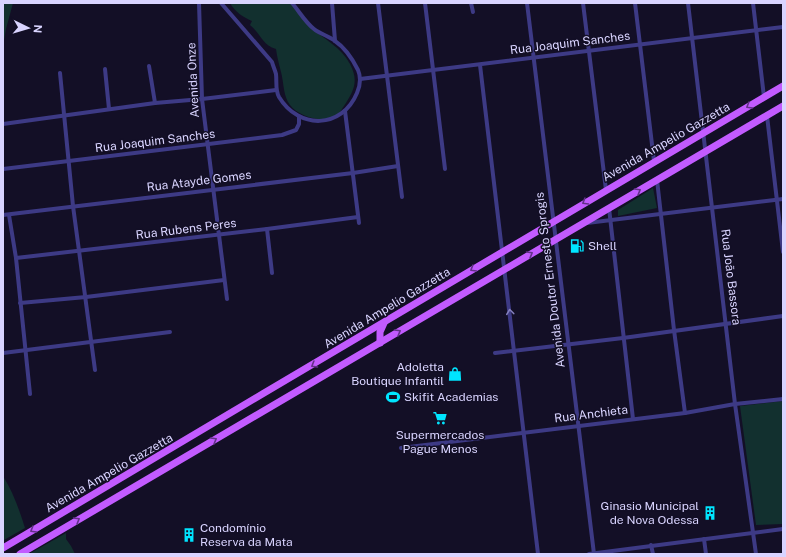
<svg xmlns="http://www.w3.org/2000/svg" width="786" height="557" font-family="'Public Sans',sans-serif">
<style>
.green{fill:#12302f}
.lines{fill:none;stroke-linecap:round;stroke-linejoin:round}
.street{stroke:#3d3a85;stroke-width:4}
.primary{stroke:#c25bff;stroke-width:7}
.oneway{stroke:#623188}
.oneway2{stroke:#837fbc}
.labels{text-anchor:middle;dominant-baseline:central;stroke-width:3;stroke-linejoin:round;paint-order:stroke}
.street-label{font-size:12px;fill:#d9d4ff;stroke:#130f26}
.poi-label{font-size:12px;fill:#d9d4ff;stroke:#130f26;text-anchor:start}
</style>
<rect width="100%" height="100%" fill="#130f26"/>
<g class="green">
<path d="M3,3H13L6,29L3,46Z"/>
<path d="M230,3H291C297,11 303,20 310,27C324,39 341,47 350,64C359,81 354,91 344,106C341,110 339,115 334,117C321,123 298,116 290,105C283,96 284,83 281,72C279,64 277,57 276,49C262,45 261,34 250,25L252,21C243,17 235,12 230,3Z"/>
<path d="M653,188L657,208L618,216V210Z"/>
<path d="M783,401V524L756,525L740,406Z"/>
<path d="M3,476C13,492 19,509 25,528L4,540L3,535Z"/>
<path d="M66,533V539L71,546L75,554H29Z"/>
</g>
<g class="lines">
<g class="street">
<path d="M199,3L202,99L227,299"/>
<path d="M221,3L272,62C273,66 275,70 276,74C277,82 275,90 279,97C299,130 342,129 357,93C360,86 361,77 358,70C353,60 344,47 335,41C329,36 320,34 314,29C305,22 299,11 292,3"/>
<path d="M332,3L335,41"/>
<path d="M378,3L402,197"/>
<path d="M425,3L445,169"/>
<path d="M471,3L473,12"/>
<path d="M527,3L594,554"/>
<path d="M583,3L606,190"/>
<path d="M635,3L654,161"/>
<path d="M688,3L735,404L756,554"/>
<path d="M753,3L764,97"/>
<path d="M480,65L538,554"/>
<path d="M149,66L155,103"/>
<path d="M105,69L109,109"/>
<path d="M60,73L73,206L95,370"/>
<path d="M360,79L783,27"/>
<path d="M345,111L359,223"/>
<path d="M767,116L783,252"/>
<path d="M3,124L155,103L202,99L276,90"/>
<path d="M3,169L282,135L296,130L299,124V117"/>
<path d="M657,180L674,330L685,413"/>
<path d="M609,208L633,419"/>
<path d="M3,215L353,173L398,166"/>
<path d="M9,215L16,258L30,394"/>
<path d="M587,223L783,199"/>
<path d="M267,229L272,273"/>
<path d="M16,258L267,229L358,217"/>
<path d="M20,303L86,297L224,280"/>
<path d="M3,353L170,332"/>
<path d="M495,353L623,338L783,316"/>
<path d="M401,448L685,413L735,404L783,399"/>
<path d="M704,539L706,554"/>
<path d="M651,545L653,554"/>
<path d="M589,554L783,529"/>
</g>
<g class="primary">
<path d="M380,343V332L384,323"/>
<path d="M3,548C263,394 522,239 783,86"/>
<path d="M20,554L783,106"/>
</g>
</g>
<defs><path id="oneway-chevron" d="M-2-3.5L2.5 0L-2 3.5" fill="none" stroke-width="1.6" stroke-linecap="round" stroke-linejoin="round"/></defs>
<g class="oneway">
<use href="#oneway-chevron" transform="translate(749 106) rotate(149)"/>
<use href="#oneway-chevron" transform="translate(638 191) rotate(-30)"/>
<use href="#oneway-chevron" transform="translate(585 202) rotate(149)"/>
<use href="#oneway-chevron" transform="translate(530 254) rotate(-30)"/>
<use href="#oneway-chevron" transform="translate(473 269) rotate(149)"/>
<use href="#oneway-chevron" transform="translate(398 332) rotate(-30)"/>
<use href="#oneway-chevron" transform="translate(314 365) rotate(149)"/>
<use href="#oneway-chevron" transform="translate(214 440) rotate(-30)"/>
<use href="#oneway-chevron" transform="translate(77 520) rotate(-30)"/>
<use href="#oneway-chevron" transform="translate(33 530) rotate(149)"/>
</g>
<use class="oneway2" href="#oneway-chevron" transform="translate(510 312) rotate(-97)"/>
<defs>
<symbol id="fuel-bare" viewBox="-9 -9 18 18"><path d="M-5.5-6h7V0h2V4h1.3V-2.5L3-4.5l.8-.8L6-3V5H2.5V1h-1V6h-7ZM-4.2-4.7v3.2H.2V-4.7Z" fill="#00e5ff" stroke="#130f26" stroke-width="2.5" paint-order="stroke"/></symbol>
<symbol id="shop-bare" viewBox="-9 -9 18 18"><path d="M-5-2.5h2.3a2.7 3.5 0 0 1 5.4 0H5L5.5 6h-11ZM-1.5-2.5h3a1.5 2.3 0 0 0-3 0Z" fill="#00e5ff" stroke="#130f26" stroke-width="2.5" paint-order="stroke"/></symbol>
<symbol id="stadium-bare" viewBox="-9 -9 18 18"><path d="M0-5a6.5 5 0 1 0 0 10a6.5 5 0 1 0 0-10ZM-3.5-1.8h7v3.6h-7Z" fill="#00e5ff" stroke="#130f26" stroke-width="2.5" paint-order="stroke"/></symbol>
<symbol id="supermarket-bare" viewBox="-9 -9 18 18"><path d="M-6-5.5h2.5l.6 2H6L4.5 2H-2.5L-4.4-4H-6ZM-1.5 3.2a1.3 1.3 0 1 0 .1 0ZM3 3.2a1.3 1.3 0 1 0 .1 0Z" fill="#00e5ff" stroke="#130f26" stroke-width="2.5" paint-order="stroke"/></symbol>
<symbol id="building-bare" viewBox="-9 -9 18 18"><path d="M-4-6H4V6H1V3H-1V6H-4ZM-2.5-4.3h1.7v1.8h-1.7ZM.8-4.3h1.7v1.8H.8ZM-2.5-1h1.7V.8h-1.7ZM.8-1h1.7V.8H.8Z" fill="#00e5ff" stroke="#130f26" stroke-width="2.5" paint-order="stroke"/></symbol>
</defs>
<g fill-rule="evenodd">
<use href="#fuel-bare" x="567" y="236" width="20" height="20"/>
<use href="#shop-bare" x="445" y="364" width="20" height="20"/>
<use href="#stadium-bare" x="383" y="387" width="20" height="20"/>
<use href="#supermarket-bare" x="430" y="408" width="20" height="20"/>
<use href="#building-bare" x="700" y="503" width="20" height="20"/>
<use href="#building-bare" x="179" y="525" width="20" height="20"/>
</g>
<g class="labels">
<g class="street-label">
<text transform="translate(570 43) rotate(-7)">Rua Joaquim Sanches</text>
<text transform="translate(193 80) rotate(-93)">Avenida Onze</text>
<text transform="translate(155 141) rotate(-7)">Rua Joaquim Sanches</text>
<text transform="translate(666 142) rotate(-30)">Avenida Ampelio Gazzetta</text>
<text transform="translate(199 181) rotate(-7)">Rua Atayde Gomes</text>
<text transform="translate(186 229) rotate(-7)">Rua Rubens Peres</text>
<text transform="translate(731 277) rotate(83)">Rua João Bassora</text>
<text transform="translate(550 280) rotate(-97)">Avenida Doutor Ernesto Sprogis</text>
<text transform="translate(387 308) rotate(-31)">Avenida Ampelio Gazzetta</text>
<text transform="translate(591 414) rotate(-7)">Rua Anchieta</text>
<text transform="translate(109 473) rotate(-30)">Avenida Ampelio Gazzetta</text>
</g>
<g class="poi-label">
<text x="588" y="246">Shell</text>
<text x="444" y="367" text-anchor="end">Adoletta<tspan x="444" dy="14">Boutique Infantil</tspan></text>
<text x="404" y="397">Skifit Academias</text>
<text x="440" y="435" text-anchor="middle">Supermercados<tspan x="440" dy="14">Pague Menos</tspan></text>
<text x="699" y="506" text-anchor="end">Ginasio Municipal<tspan x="699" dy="14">de Nova Odessa</tspan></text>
<text x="200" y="528">Condomínio<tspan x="200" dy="14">Reserva da Mata</tspan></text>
</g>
</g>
<rect width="786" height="557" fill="none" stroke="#d9d4ff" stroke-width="8"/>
<g transform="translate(28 28) rotate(95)" stroke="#130f26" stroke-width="3" paint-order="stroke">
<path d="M0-3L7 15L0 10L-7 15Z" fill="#d9d4ff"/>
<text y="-6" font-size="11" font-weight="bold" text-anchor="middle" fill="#d9d4ff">N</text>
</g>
</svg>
